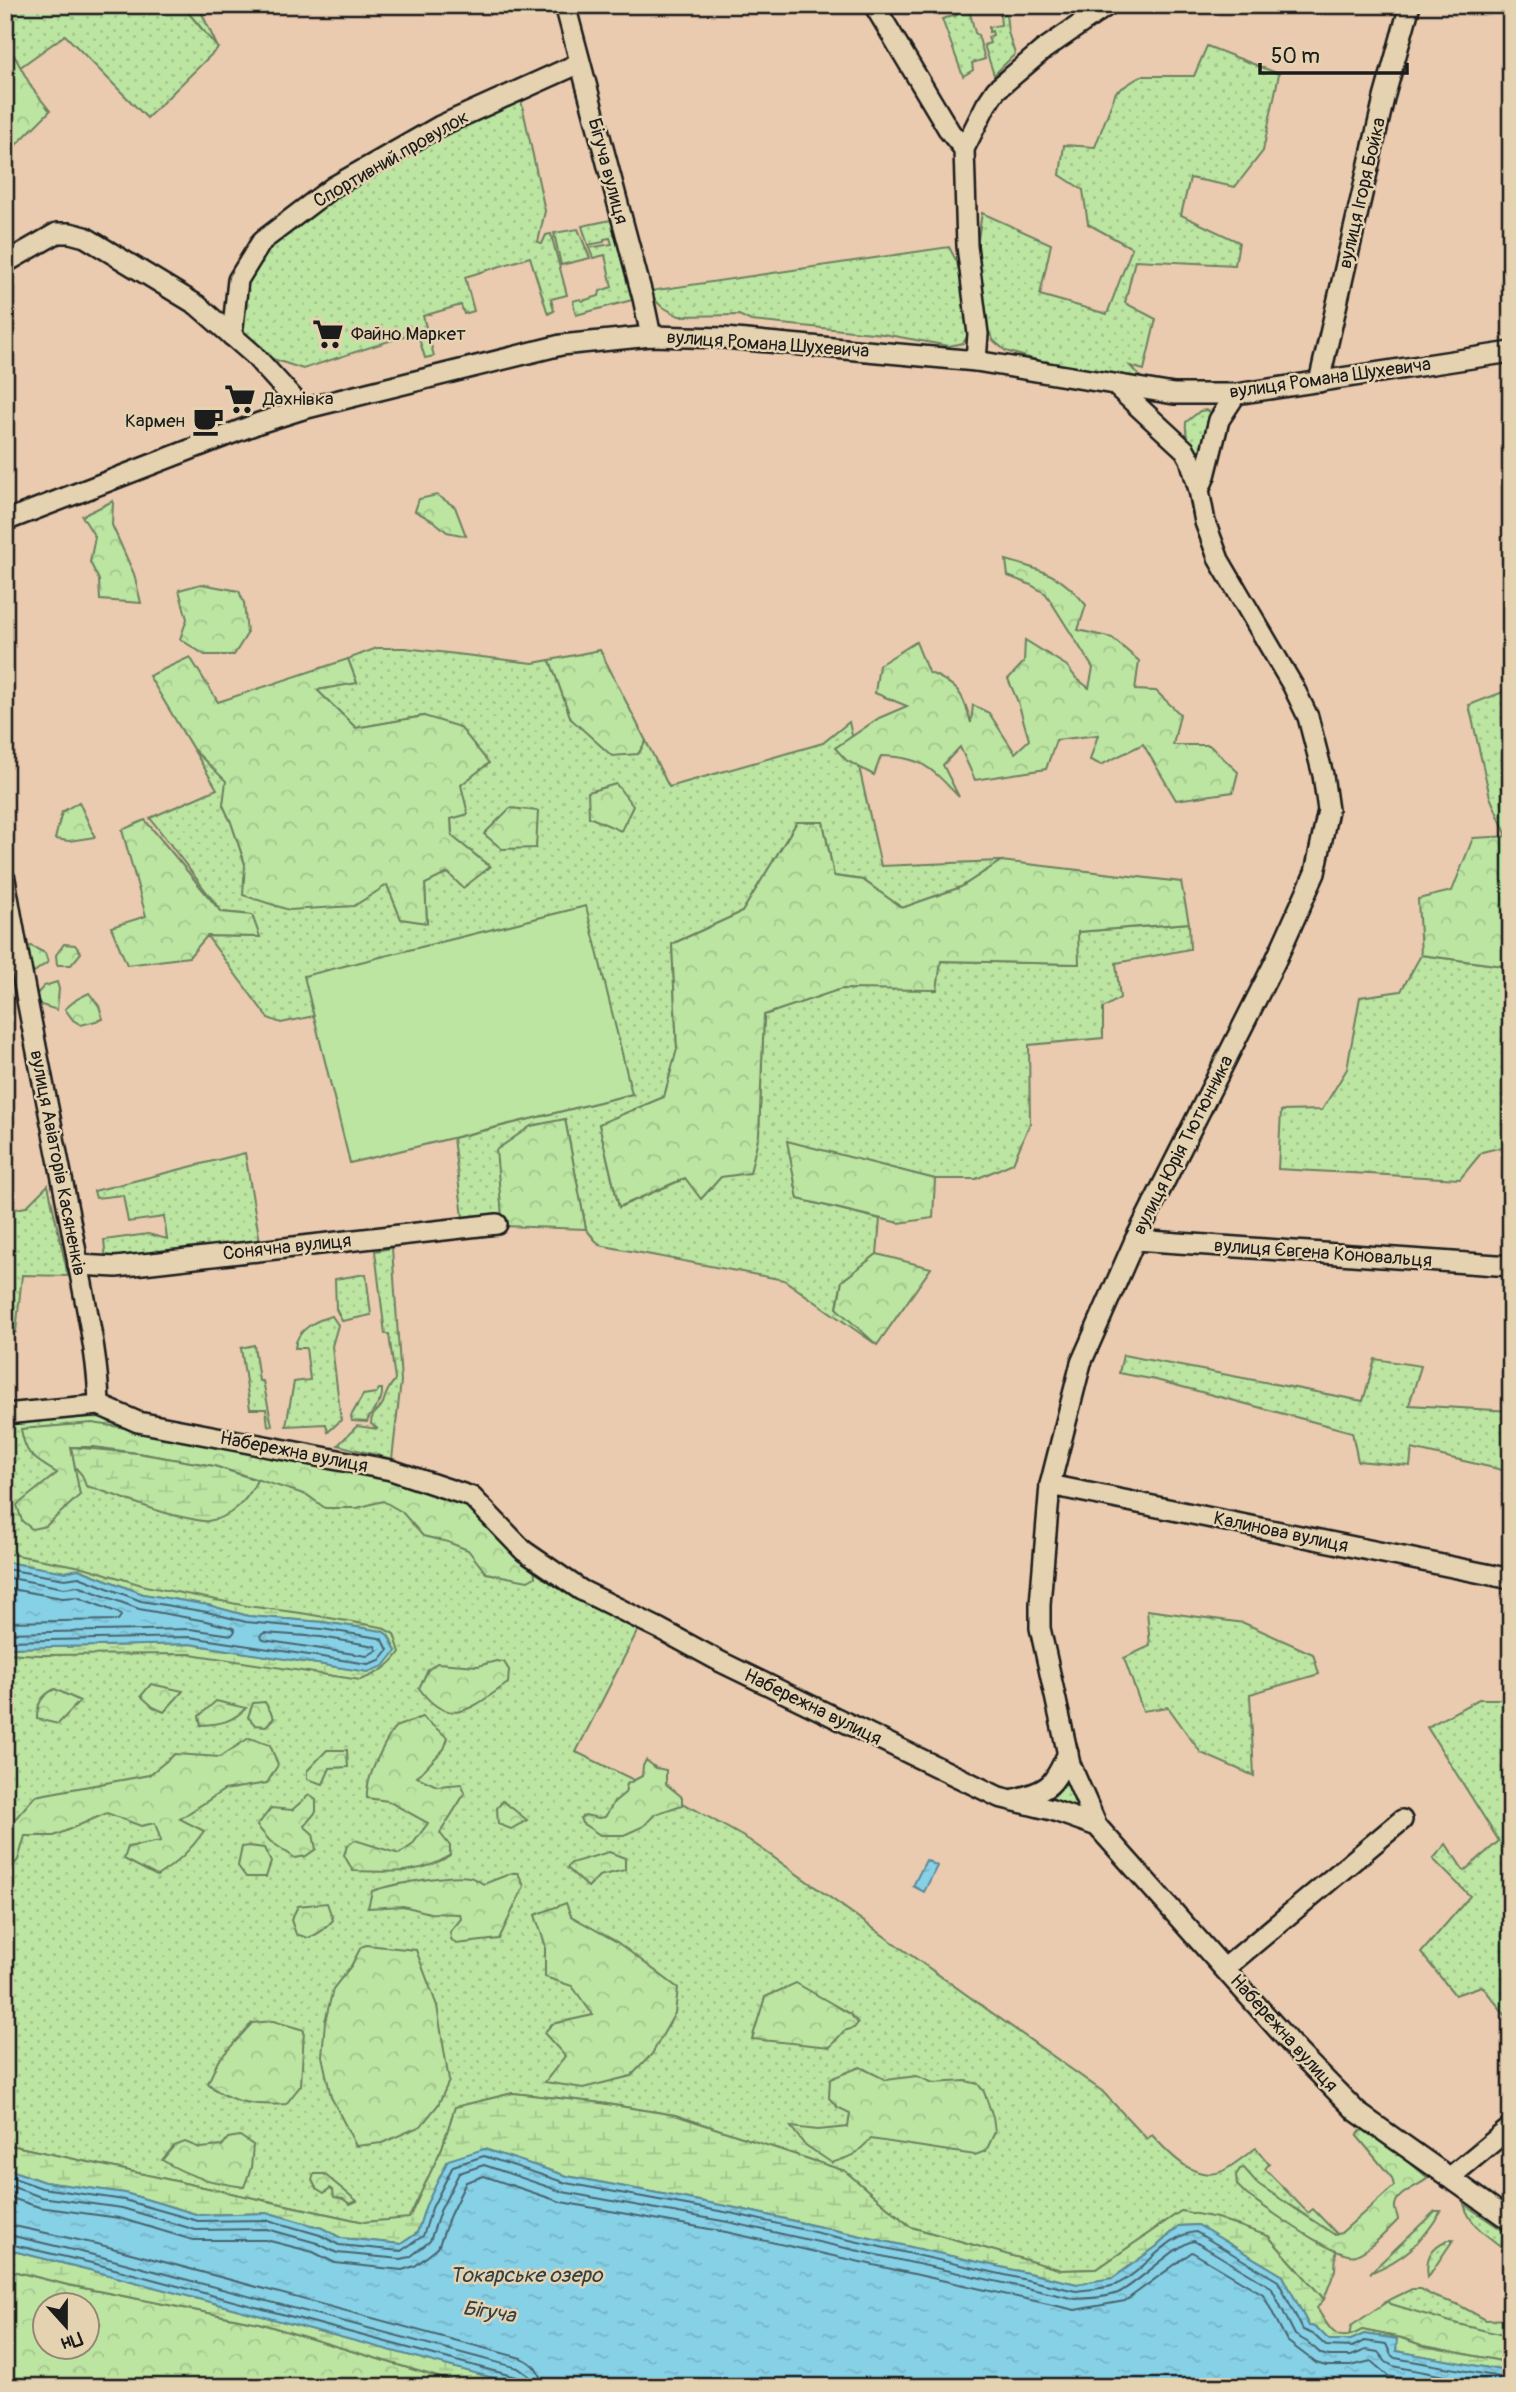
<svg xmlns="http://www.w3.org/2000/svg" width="1516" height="2392" font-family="Pangolin,sans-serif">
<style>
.green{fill:url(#green-dots);stroke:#6c805f;stroke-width:2}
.forest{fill:url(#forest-crowns);stroke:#6c805f;stroke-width:2;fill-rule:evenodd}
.wetland{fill:url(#wetland-marsh);stroke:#6c805f;stroke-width:2}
.pitch{fill:#bce5a2;stroke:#6c805f;stroke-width:2}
.water{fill:url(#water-ripples);stroke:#5c8996;stroke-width:2}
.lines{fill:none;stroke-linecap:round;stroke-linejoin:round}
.shore{stroke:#47646d;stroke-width:2}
.street-casing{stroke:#1c1c1c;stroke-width:24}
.street{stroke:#e5d2b0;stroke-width:19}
.labels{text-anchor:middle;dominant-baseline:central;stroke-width:5;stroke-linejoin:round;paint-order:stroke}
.street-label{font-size:19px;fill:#1c1c1c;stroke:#e5d2b0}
.poi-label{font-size:19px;fill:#1c1c1c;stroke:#e5d2b0;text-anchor:start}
.water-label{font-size:21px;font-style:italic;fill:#314045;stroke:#e5d2b0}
</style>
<defs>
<pattern id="green-dots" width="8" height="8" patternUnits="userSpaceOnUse" patternTransform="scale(1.75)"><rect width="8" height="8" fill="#bce5a2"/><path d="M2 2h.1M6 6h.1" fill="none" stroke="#a1c48b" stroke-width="1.8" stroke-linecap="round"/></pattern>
<pattern id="forest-crowns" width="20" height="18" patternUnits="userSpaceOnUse" patternTransform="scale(1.75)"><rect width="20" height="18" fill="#bce5a2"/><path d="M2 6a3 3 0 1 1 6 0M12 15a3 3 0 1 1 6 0" fill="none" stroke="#a1c48b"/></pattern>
<pattern id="wetland-marsh" width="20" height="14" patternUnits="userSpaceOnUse" patternTransform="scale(1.75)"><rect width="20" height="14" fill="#bce5a2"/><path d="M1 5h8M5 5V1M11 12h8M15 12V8" fill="none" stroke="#a1c48b"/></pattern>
<pattern id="water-ripples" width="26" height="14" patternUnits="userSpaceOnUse" patternTransform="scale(1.75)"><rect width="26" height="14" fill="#87d1e7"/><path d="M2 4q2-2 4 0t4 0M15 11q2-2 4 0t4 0" fill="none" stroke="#74b3c6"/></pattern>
</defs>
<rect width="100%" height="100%" fill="#eacbb0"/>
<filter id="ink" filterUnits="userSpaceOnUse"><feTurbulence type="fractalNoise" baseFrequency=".0143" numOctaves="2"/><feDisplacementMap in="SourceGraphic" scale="14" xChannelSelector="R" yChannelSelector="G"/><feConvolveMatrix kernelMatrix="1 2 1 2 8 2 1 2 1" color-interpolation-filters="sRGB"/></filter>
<g filter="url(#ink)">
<g class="green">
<path d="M5,5H182L218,48L147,118L65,35L5,78Z"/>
<path d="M955,5H968L975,33L978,35L985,59L972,63L973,70L963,76L942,19L957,15Z"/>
<path d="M1006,14L1008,32L1015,54L994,75L984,45L990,43L988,37L993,35L992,31L989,32V27L1001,25L1000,15Z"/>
<path d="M1207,46L1279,74L1263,151L1235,187L1190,178L1181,215L1239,242L1235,265L1135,260L1125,303L1156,319L1144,370L1130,366L1147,384L1050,364L1006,351L994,341L985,325L976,253L982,213L1051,244L1040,295L1107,314L1132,248L1088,224L1083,190L1060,175L1064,145L1095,147L1116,92L1141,76H1194Z"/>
<path d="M521,100L545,211L538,242L542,244L546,235L551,234L567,295L551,299L554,311L548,314L530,257L465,277L474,311L464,314L461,305L423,316L434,356L425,358L417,332L303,369L270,358L239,328L240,295L260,251L334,195L421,146Z"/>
<path d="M611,220L632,300L576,315L573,301L580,299L582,301L599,296L600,291L612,287L605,255L593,258L589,248L612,244L610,238L604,239V242L588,245L582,226Z"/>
<path d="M578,229L590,258L561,265L554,233Z"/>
<path d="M949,247L957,262L971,324L969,334L963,343L949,346L883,334L751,321L739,315L679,316L661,306L650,295V291Z"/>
<path d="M1206,410L1213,413L1203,468C1194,453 1184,440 1186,422L1200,411Z"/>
<path d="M377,648H405L533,663L550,660L571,719L638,754L646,741L669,787L823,743L849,722L881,866L1001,861L961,887L902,908L863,880L834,876L823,822H797L742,912L672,944L677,1049L664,1097L599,1124L619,1207L686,1178L701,1199L759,1134L764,1015L845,987L868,988L941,961L1078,964L1077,932L1189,923L1190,949L1116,963L1120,998L1103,1008V1038L1029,1045L1030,1123L1013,1163L976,1179H935L788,1142L798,1199L880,1219L877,1254L842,1281L837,1308L877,1345L784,1280L599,1245L586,1229L565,1119L497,1150L502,1213L463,1217L453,1138L632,1094L305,976L314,1016L281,1023L268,1018L207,936L259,937L252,915L222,912L150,818L217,789L193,749L227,781L223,805L231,822L245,864L387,885L427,922L425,884L448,872L490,866L452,837L451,819L424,716L356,728L316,689L357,683L348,659Z"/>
<path d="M1511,689V836H1507L1490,797L1469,705Z"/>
<path d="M1421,955L1511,967V1145L1482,1152L1460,1179L1278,1169L1281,1111L1322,1110L1347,1069L1360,997L1401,991Z"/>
<path d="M245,1153L260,1242L106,1261L104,1240L148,1234L167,1239L164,1217L128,1222L123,1195L96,1198L94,1191Z"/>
<path d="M48,1185L68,1276L22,1275L16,1332L5,1333V1211L26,1207Z"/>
<path d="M392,1248L401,1381L392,1459L338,1445L357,1426L378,1429L371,1424C371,1412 378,1413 383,1403C386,1394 388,1388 395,1380L389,1334H385L375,1251Z"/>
<path d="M366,1274L371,1315L342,1321L336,1309L335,1279Z"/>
<path d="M332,1316L338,1325L332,1346L341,1420L328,1432L326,1424L286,1426L294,1382L310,1380L306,1348H295C296,1330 316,1320 332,1316Z"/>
<path d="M254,1345L259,1381H263L272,1425L268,1426L266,1409H250L241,1348Z"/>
<path d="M1123,1355L1363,1401L1375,1359L1421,1366L1409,1405L1511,1411L1507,1438H1511V1472L1412,1449L1410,1466L1358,1461L1352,1432L1156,1380L1119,1373Z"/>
<path d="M379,1389H382C384,1403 371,1410 367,1422L352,1421L351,1416L363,1395L376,1393Z"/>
<path d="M103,1417L111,1423L331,1462L534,1567L554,1585L638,1630L576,1752L694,1809L749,1840L1102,2091L1147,2139L1152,2135C1170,2155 1199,2187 1228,2168C1238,2162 1247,2154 1256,2148L1269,2164L1265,2169L1308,2213L1313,2209L1337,2234L1335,2270L1324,2299L1268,2236L1181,2211L1097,2269L1061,2270L911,2227L844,2171L675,2115L594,2102L513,2093L455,2107L442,2148L409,2219L364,2222L5,2144V1419Z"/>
<path d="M1147,1610L1244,1623L1313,1654L1319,1674L1250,1694L1254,1776L1201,1753L1168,1707L1143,1711L1124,1658L1150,1646Z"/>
<path d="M1479,1699H1508L1511,1723V2022L1482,1986L1455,1995L1421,1953L1470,1896L1433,1859L1446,1844L1464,1871L1499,1841L1427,1727Z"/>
<path d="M1066,1784L1069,1786L1083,1812L1048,1802Z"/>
<path d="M1464,2204L1511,2236V2254C1494,2240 1470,2228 1464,2204Z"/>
<path d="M1435,2211H1441C1422,2243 1404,2259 1370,2273Z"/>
<path d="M1448,2240H1453L1428,2277C1425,2259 1430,2247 1448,2240Z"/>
<path d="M1412,2289H1420L1435,2297L1457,2304L1486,2320L1511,2319V2340L1383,2303Z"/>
</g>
<g class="forest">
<path d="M182,5H198L218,48Z"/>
<path d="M5,39L32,88L50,111L5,156Z"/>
<path d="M437,495L455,507L466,536L447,532L435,522L415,511L419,499Z"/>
<path d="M113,501L112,525L134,574L141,603L100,600L99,580L90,562L95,537L82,516Z"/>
<path d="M1006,560C1044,571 1061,574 1086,605L1078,630L1112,638L1139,661L1135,690L1156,691L1180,714L1173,745H1209L1238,772L1233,792L1176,800L1143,744L1101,765L1090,760L1098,735L1056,740L1046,769L975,780L960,747L943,765L959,797C931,768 923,757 881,756L874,775L847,761L835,748L879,718L907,706L875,693L879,665L916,642L928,672C958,685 963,692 971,723L973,705L989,713L1015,753L1029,740L1018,702L1008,679L1024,662L1025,640L1067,666L1076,678L1089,688L1093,668L1046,594L1031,585L1008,576Z"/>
<path d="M201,584L239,591L244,603L247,634L234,655H205L180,639L187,619L179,590Z"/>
<path d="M600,650L646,741L638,754L612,756L571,719L550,660Z"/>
<path d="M190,657L218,702L348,659L357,683L317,690L356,728L424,716L460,727L489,763L461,785L468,814L451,819L452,836L490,867L463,888L448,873L425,884L427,923L401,919L387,885L354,906L289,910L243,895L245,864L231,822L223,805L226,781L193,749L149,676Z"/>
<path d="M616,784L633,806L621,831L589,817L588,792Z"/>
<path d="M79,802L95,837L69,841L55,839L62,812Z"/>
<path d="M510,808L538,811L536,848L502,849L484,834Z"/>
<path d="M145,820L221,912L252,915L260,937L207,936L189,957L127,965L111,927L146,916L122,830Z"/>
<path d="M797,822H823L834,876L863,880L902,908L961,887L1001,861L1181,882L1189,923L1078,932L1079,964L941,961L937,990L841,989L764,1015L759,1134L750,1173L721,1177L701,1199L685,1178L619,1207L599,1124L664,1097L677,1049L672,944L742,912Z"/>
<path d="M1511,836V967L1421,955L1418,899L1452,891L1473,838Z"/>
<path d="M64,944L75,945L81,953L71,965H57L56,955Z"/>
<path d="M31,946L45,953L48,962L34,972L25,965L20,948Z"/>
<path d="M57,982L59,989L57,1010L41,1005L35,996L44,986Z"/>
<path d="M89,993L99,1006L103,1019L81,1025L73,1020L65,1009L77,999Z"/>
<path d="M565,1119L586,1229L503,1226L496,1150L531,1126Z"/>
<path d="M787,1141L935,1179L933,1218L899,1223L798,1199Z"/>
<path d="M877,1254L931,1268L877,1345L837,1309L842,1281Z"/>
<path d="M92,1423L236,1444L388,1474L468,1504L534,1567L535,1577L528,1581L486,1573L468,1550L448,1542L423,1536L402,1512L383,1501L357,1508H325L307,1495L214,1466L137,1453L94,1447H71L80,1495L46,1526L32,1529L22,1521L17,1505L57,1473C34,1458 26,1458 21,1429Z"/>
<path d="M496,1661L504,1662L509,1670L508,1683C474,1706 450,1732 419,1688L428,1670L437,1663L478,1666Z"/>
<path d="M151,1684L183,1691L164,1712L153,1707L141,1696Z"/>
<path d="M55,1689L80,1701L58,1724L37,1719C37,1705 41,1695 55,1689Z"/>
<path d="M216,1701L246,1708C232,1722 221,1724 201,1725L199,1716Z"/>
<path d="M265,1702L274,1718L266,1726L255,1725L248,1717L253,1703Z"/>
<path d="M422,1717L448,1738L444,1749L417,1777L437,1786L462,1784L465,1793L440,1833L450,1846V1855C423,1875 386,1872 353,1871L344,1855L347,1846L355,1840L399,1854L412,1845L428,1823L388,1801L367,1798C365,1778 384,1744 395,1727Z"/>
<path d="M249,1738L270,1745L278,1765L267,1783L224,1790L180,1819L204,1831C191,1850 176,1864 157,1876L124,1859L128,1847L161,1841L155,1823L141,1826L107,1813L54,1836H25L18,1860L5,1875V1834L14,1820L35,1796L149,1775L175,1754L220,1757Z"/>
<path d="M327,1750H347L348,1767L330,1768L323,1784L307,1779V1771Z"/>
<path d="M646,1760L656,1768L666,1770V1784L682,1797V1805L655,1814L644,1826L624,1835H600L582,1823L580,1818L585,1815L599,1818L605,1817L614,1802L625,1793L627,1784L642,1776L643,1766Z"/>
<path d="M309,1795L316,1800V1812L304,1826L313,1834L316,1849L306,1856L295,1858L270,1841L257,1826L271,1808L292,1810Z"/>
<path d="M503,1801L527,1820L511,1829L498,1824L497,1808Z"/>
<path d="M249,1846L264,1848L271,1862L266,1877H246L238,1866L242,1847Z"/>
<path d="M609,1852L625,1858V1870L599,1876L588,1887L567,1868L571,1863Z"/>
<path d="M512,1873H518L524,1886L499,1939L456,1944L451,1939L450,1932L461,1919L460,1914L430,1913L403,1906L368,1908L372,1891C389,1885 453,1873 469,1877C474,1878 480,1882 484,1884Z"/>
<path d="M327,1903L333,1920C325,1929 319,1934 308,1938L296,1934L291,1920L298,1906Z"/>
<path d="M566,1903L571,1916L617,1942L678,1988L675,2013L652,2054L631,2076L583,2088L545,2082L565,2056L544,2033L552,2024L593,2015L572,1986L545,1977V1944L535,1915Z"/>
<path d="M366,1945L416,1950L437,2006L449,2081L438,2105L421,2126L382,2143L356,2146L331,2097L322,2056L325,2022L333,1989L351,1966L361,1947Z"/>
<path d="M796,1983L850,2014L858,2023L854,2028L844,2031L830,2047L752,2039L765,1997Z"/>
<path d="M273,2021L304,2030L301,2085L286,2104C259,2106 228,2104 208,2083L218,2061L252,2023Z"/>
<path d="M860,2067L886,2080L917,2076L933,2083L966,2081L978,2084L984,2092L993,2117L995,2132L986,2151L975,2155L871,2139L854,2155L832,2163L804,2144L791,2127L818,2130L848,2127L850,2113L837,2107L829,2098L830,2079Z"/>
<path d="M1365,2129L1377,2135L1428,2178C1420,2186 1393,2193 1395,2209C1396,2213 1398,2216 1398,2220C1387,2231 1371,2249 1356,2255C1338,2261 1265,2207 1247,2195L1237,2185L1236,2175L1240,2169L1244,2168L1258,2184L1335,2235L1341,2233L1394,2186L1392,2178L1357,2136L1359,2132Z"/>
<path d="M240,2136L253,2145L251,2168L244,2187C214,2183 189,2177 162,2160L174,2146L185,2142L200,2148L222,2146L228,2138Z"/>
<path d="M314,2174H324L357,2201L350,2204L343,2199L334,2197L333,2190L330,2188L324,2193L316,2188L312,2180Z"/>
<path d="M5,2269L68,2285L259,2323L471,2387H5ZM46,2304H88V2346H46Z"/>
<path d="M1388,2301L1391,2304L1454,2323L1511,2337V2363L1424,2346L1402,2338L1362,2330L1349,2337L1351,2326Z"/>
</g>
<g class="wetland">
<path d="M71,1447L137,1453L214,1466L257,1480C248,1500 231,1518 208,1521C203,1522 197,1520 192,1519C155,1513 122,1496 86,1486L82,1475L75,1467Z"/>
<path d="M5,1553L87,1568L145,1586L247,1606L301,1613L381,1627L394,1634L400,1652C390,1667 377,1674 360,1680L190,1654L41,1655L5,1653V1648L190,1644L368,1672L394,1645L388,1635L382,1631L323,1622L248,1616L208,1605L143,1594L79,1569L66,1572L5,1562Z"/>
<path d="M513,2093L594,2102L675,2115L845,2171L911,2227L1061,2270L1097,2269L1181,2211L1217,2218L1268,2236L1324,2299L1317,2308C1330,2329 1336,2346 1362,2330L1401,2338L1424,2346L1511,2363V2372L1396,2351V2339L1364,2334L1351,2340H1329L1316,2327L1309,2326L1283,2276L1198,2225L1179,2226L1156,2247L1113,2278L1077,2284L731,2207L567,2176L484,2149L426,2205L417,2233L401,2244L341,2238L322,2228L269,2213L199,2215L125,2193L44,2182L5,2168V2144L364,2222L409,2218L442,2148L455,2107Z"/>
<path d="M5,2249L94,2271L527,2387H471L259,2323L68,2285L5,2269Z"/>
</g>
<path class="pitch" d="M586,906L632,1094L350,1163L304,976Z"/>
<g class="water">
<path d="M5,1562L66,1572L78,1569L143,1594L208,1605L248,1616L323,1622L382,1631L388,1635L396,1651L384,1666L368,1672L190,1644L5,1648Z"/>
<path d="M926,1860L937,1866L924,1892L913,1886Z"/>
<path d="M484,2149L567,2176L731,2207L1077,2284L1113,2278L1156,2247L1179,2226L1198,2225L1283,2276L1309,2326L1316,2327L1329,2340H1351L1364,2334L1397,2339L1396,2351L1511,2372V2387H527L94,2271L5,2249V2168L44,2182L125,2193L199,2215L269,2213L322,2228L341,2238L401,2244L417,2233L426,2205L448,2160Z"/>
</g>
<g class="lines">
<g class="shore">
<path d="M5,1569L65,1579L79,1577L141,1601L207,1612L246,1622L322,1629L379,1638L383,1640L388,1650L380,1660L368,1664L190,1637L5,1641"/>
<path d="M5,1577L64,1588L78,1586L139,1609L206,1621L233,1628L235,1631L232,1635L190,1629L5,1633"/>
<path d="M5,1588L62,1598L77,1597L119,1613L121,1616L118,1620L5,1622"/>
<path d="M264,1633L321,1637L375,1646L377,1650L367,1656L263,1640L260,1636Z"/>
<path d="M5,2175L42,2188L124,2200L198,2221L268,2220L320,2235L339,2245L401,2251L423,2236L432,2208L453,2166L484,2156L566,2183L730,2213L1076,2291C1088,2289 1103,2289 1115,2285C1143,2274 1166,2234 1196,2232L1278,2281L1303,2330L1313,2334L1326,2346L1352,2347L1365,2341L1386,2344L1391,2355L1395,2358L1511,2379"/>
<path d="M5,2184L41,2197L122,2208L196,2230L267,2229L317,2243L337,2253L401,2259L410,2257L430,2241L440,2211L459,2173L484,2165L563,2192L728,2222L1076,2299C1089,2298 1109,2298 1120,2292C1139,2282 1179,2242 1194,2241L1271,2287L1295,2335L1309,2343L1321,2354L1329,2356H1351L1366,2350L1378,2352L1386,2362L1393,2366L1501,2387"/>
<path d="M5,2196L39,2207L119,2218L193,2240H266L313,2252L335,2263L402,2270L415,2266L438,2248L450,2215L466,2182L484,2176L561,2202L726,2232L1075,2310L1125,2301L1192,2252L1263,2294L1287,2341L1316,2363L1326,2366H1351L1371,2361L1388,2376L1445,2387"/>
<path d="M5,2224L101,2245L521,2358C534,2363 541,2373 542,2387"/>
<path d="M5,2234L98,2256L518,2368L529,2376L531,2387"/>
<path d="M5,2243L96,2264L516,2377L521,2380L522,2387"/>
</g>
<defs>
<g id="street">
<path d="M565,5L643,298L651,336"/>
<path d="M874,5L950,132L964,149"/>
<path d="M5,263L57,233H70L85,237L197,305L253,354L303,409"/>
<path d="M232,336L238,280L262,241L333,187L440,126L580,63"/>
<path d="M976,361L978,334L967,246L964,149L986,105L996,90L1043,50L1108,5"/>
<path d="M1319,382L1384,98L1410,5"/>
<path d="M1199,490L1205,476L1219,420L1236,394"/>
<path d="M5,521L259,423L303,409L561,345L651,336L724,338L976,361L1174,394H1236L1511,352"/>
<path d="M5,879C26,1004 53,1128 76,1252C85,1303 98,1353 99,1405"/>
<path d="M1135,1240L1511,1266"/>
<path d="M78,1265L116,1267L497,1224"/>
<path d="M5,1414L99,1405L138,1422L391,1470L472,1497L524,1551L581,1590L660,1629L721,1662L999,1797L1052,1810L1097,1826L1300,2054L1357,2112L1511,2221"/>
<path d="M1050,1485L1511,1579"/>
<path d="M1015,1799C1050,1790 1053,1786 1068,1753"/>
<path d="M1097,1826L1070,1764L1040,1628V1604L1050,1485L1081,1363L1135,1240L1275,962L1315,873L1328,810L1323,775L1308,717L1293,686L1219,560L1205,522L1199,490L1190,459L1185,450L1116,386"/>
<path d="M1225,1968L1402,1820"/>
<path d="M1449,2178L1511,2127"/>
</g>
</defs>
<use href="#street" class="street-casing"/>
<use href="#street" class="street"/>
</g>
</g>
<defs>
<symbol id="supermarket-bare" viewBox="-9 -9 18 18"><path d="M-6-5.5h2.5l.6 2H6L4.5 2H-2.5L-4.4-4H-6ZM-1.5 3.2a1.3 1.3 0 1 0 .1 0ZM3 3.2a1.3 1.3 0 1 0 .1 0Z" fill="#1c1c1c" stroke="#e5d2b0" stroke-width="2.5" paint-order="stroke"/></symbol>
<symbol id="cafe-bare" viewBox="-9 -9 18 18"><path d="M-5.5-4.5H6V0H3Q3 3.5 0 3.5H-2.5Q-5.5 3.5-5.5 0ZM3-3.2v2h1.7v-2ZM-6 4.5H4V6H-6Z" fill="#1c1c1c" stroke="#e5d2b0" stroke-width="2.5" paint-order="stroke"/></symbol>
</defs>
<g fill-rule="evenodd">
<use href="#supermarket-bare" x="306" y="312" width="44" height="44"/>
<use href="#supermarket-bare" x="218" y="377" width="44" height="44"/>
<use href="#cafe-bare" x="186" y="399" width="44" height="44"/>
</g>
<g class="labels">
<g class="street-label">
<text transform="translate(391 159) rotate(-30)">Спортивний провулок</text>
<text transform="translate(608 171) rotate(75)">Бігуча вулиця</text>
<text transform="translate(1362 193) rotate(-77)">вулиця Ігоря Бойка</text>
<text transform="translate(768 344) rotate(4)">вулиця Романа Шухевича</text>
<text transform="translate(1330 378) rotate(-8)">вулиця Романа Шухевича</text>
<text transform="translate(1183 1145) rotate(-63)">вулиця Юрія Тютюнника</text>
<text transform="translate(58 1163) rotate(79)">вулиця Авіаторів Касяненків</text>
<text transform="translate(287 1247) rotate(-6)">Сонячна вулиця</text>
<text transform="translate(1323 1253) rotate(4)">вулиця Євгена Коновальця</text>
<text transform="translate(294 1452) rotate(11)">Набережна вулиця</text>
<text transform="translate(1281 1532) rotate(12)">Калинова вулиця</text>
<text transform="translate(813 1707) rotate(26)">Набережна вулиця</text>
<text transform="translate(1284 2033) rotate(48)">Набережна вулиця</text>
</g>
<g class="poi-label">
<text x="351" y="334">Файно Маркет</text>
<text x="263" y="399">Дахнівка</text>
<text x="185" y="421" text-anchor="end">Кармен</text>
</g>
<g class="water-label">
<text x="526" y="2275">Токарське озеро</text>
<text transform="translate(489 2312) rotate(9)">Бігуча</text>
</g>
</g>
<rect width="1516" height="2392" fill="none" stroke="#e5d2b0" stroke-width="28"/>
<rect x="14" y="14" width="1488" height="2364" fill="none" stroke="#1c1c1c" stroke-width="2.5" filter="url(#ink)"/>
<g transform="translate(66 2326) rotate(159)"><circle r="33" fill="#e5d2b0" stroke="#958975" stroke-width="2"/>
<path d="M0-5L12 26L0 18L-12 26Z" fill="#1c1c1c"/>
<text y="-10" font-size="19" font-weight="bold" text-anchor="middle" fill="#1c1c1c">Пн</text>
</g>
<path d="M1260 63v10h147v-10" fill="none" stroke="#1c1c1c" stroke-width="3.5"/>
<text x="1271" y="63" font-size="21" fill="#1c1c1c" stroke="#e5d2b0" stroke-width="5" paint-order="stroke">50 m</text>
</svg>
